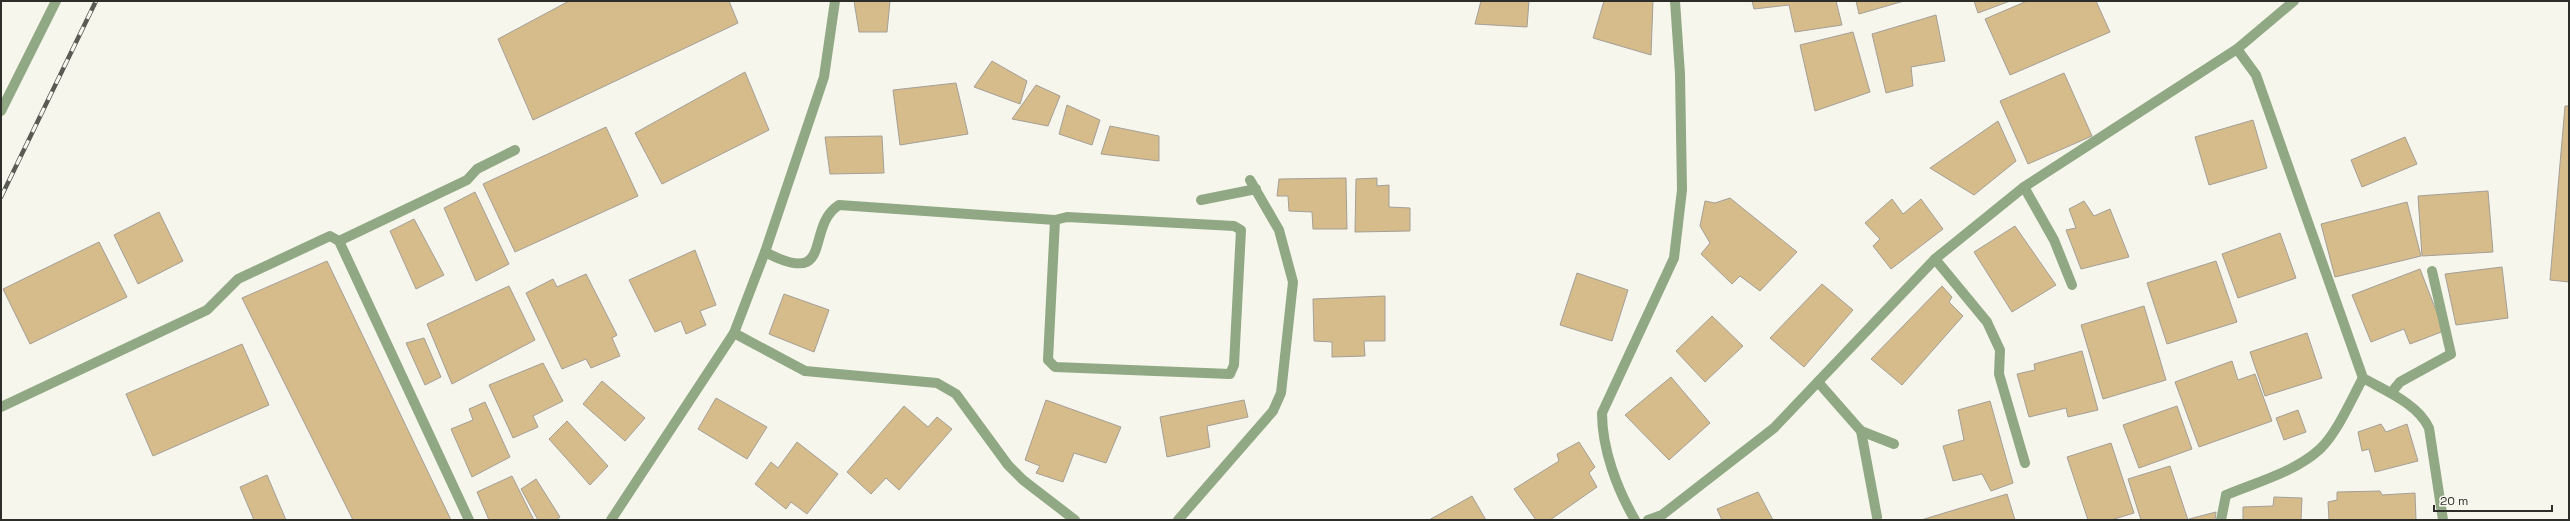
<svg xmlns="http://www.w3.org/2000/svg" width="2570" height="521" font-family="'Space Grotesk',sans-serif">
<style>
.building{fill:#d6bb8b;stroke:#a49f97}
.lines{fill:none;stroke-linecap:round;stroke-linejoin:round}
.lane{stroke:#90a883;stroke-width:10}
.street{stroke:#90a883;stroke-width:10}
.rail-casing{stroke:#5a5a55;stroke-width:4.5}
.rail{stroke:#f6f6ec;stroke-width:3;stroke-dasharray:9;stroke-linecap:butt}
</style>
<rect width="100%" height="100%" fill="#f6f6ec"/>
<g class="building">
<path d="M569,1H729L738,23L533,120L498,39Z"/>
<path d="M854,1H890L887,32H859Z"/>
<path d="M1481,1H1529L1527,27L1475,24Z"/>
<path d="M1604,1H1653L1651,55L1593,38Z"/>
<path d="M1752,1H1836L1842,25L1795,32L1789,5L1754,9Z"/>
<path d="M1856,1H1904L1859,14Z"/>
<path d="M1974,1H2010L1978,13Z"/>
<path d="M2027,1H2096L2110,32L2010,75L1985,19Z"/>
<path d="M1936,15L1945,61L1911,67L1913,86L1886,93L1872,34Z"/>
<path d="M1853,32L1870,92L1815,111L1800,45Z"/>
<path d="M992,61L1027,81L1020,104L974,87Z"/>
<path d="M745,72L769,130L662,184L635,133Z"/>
<path d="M2064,73L2092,136L2028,164L2000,101Z"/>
<path d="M956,83L968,134L900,145L893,90Z"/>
<path d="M1036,85L1060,96L1048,126L1012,119Z"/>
<path d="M1067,105L1100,120L1092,145L1059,134Z"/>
<path d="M2565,106H2569V282L2550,280Z"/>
<path d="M2253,120L2267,168L2209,185L2195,137Z"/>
<path d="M1998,121L2016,161L1974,195L1930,168Z"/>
<path d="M1110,126L1159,136V161L1101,154Z"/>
<path d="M606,127L638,196L515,252L483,184Z"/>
<path d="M882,136L884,173L830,174L825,137Z"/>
<path d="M2405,137L2417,164L2362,187L2351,160Z"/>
<path d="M1346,178L1347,229H1313L1312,212L1289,211L1288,196H1277L1279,179Z"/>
<path d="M1377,178V186L1389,185V207L1410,208V231L1355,232L1356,179Z"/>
<path d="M2488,191L2493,252L2422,256L2418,196Z"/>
<path d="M475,192L509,264L476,281L444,208Z"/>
<path d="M1730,198L1797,252L1760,291L1740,276L1732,284L1701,254L1710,243L1700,226L1705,201L1715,203Z"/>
<path d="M1892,199L1903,214L1921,199L1943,229L1891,269L1873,246L1880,239L1865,223Z"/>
<path d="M2084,201L2094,216L2110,209L2129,257L2081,269L2066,230L2076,228L2069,209Z"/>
<path d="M2407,202L2421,256L2335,277L2321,224Z"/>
<path d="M159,212L183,261L138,284L114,235Z"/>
<path d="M414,219L444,275L416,289L390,231Z"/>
<path d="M2015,226L2056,285L2012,312L1974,252Z"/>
<path d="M2280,233L2296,278L2238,298L2222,254Z"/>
<path d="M99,242L127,297L30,344L3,289Z"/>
<path d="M695,250L716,305L700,311L706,325L686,334L681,321L655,332L629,280Z"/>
<path d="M327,261L451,520H353L242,298Z"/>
<path d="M2216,261L2237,322L2167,344L2147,283Z"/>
<path d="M2502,267L2508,318L2456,325L2445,274Z"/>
<path d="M2420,269L2444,331L2410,344L2404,329L2371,342L2352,295Z"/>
<path d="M1577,273L1628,290L1612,341L1560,325Z"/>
<path d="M586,274L617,335L612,338L620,356L591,368L586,359L562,369L526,293L553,279L557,287Z"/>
<path d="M1822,284L1853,310L1804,367L1770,338Z"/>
<path d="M509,286L535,340L452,384L427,324Z"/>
<path d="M1942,286L1952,297L1949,302L1963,316L1902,385L1871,359Z"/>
<path d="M784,294L829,310L814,352L769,334Z"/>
<path d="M1385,296V341H1364L1365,356L1332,357V342L1314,341L1313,299Z"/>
<path d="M2144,306L2166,380L2103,399L2081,325Z"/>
<path d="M1712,316L1743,346L1705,382L1676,351Z"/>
<path d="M2307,333L2322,378L2265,396L2250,352Z"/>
<path d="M424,338L441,377L425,385L406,343Z"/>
<path d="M242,344L269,405L153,456L126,394Z"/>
<path d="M2082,351L2098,410L2068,417L2066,408L2029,417L2017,374L2035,370L2034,364Z"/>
<path d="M2232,361L2238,380L2255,374L2272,421L2199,447L2175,382Z"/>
<path d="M543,363L563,401L533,416L538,427L513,438L489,385Z"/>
<path d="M1671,377L1710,423L1669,460L1625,415Z"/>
<path d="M602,381L645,418L625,441L583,404Z"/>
<path d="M716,398L767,427L747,459L698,429Z"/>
<path d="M1046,400L1121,427L1106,463L1074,453L1063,482L1036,473L1040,466L1025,460Z"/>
<path d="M1244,400L1248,417L1207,426L1210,447L1167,457L1160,417Z"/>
<path d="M1990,401L2013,483L1991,491L1982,474L1953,481L1943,446L1964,440L1958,410Z"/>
<path d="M485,402L510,457L472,477L451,429L473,420L469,409Z"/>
<path d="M904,406L928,427L937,417L952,429L899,490L886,478L871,494L847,472Z"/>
<path d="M2177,406L2192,449L2139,468L2123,425Z"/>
<path d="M2298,410L2306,432L2284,440L2276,418Z"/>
<path d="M567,421L608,466L590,485L549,439Z"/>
<path d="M2381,424L2386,432L2407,424L2418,461L2375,472L2369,449L2362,451L2358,432Z"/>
<path d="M797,442L838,474L807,514L791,502L786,509L755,484L771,462L778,468Z"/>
<path d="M1579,442L1595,467L1589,473L1597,487L1550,520H1536L1514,489L1559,461L1557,454Z"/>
<path d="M2111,443L2134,513L2111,520H2088L2067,457Z"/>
<path d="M2170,466L2188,520H2141L2128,479Z"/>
<path d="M267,475L286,520H254L240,487Z"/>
<path d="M512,476L534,520H489L477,492Z"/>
<path d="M536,479L560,517L556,520H538L521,489Z"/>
<path d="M2380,491L2382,495L2415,493L2416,520H2329L2328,502L2337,500V492Z"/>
<path d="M1758,492L1773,520H1722L1717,509Z"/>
<path d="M2007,494L2015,520H1921Z"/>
<path d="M1472,496L1486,520H1429Z"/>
<path d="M2274,497L2302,498L2301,520H2243V507L2273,506Z"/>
<path d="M2216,512L2215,520H2189V519Z"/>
</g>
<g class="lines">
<g class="lane">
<path d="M1,111L56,1"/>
<path d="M2221,520L2226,495"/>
</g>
<g class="street">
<path d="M2237,49L2256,75L2363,378C2386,391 2418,404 2429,428L2443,520"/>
<path d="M2024,187L2054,240L2072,285"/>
<path d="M1201,200L1256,189"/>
<path d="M339,241L467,180L477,169L515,150"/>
<path d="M765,252C836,289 804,227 839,205L1055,220L1067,217L1234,226L1241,230L1234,365L1230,374L1055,367L1048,360L1055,220"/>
<path d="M1935,259L1987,322L2000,350L1999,374L2025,463"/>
<path d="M734,333L805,371L937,383L956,394L1008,465L1023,480L1075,520"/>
<path d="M1818,382L1861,431L1877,517"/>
<path d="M2391,393L2400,382L2451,354L2432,271"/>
<path d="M1,407L207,310L238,279L330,236L339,241L469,520"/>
<path d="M1861,431L1894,444"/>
<path d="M2226,495C2257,482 2295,472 2320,449C2337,433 2351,400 2363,378"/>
<path d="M611,520L734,333L765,252L824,77L835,1"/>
<path d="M1178,520L1273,411L1281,393L1293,282L1279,230L1250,180"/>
<path d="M1635,520C1617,489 1602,449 1602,413L1674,258L1682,190L1680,74L1675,1"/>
<path d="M1648,520L1662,515L1774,428L1935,259L2024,187L2237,49L2294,1"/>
</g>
<defs>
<path id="rail" d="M1,197L96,1"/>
</defs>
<use href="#rail" class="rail-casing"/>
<use href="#rail" class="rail"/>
</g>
<rect width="2570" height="521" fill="none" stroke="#2d2d29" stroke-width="4"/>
<path d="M2434 505v6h118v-6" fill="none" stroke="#2d2d29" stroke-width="2"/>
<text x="2440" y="505" font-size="12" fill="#2d2d29" stroke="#f6f6ec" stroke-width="3" paint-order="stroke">20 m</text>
</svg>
